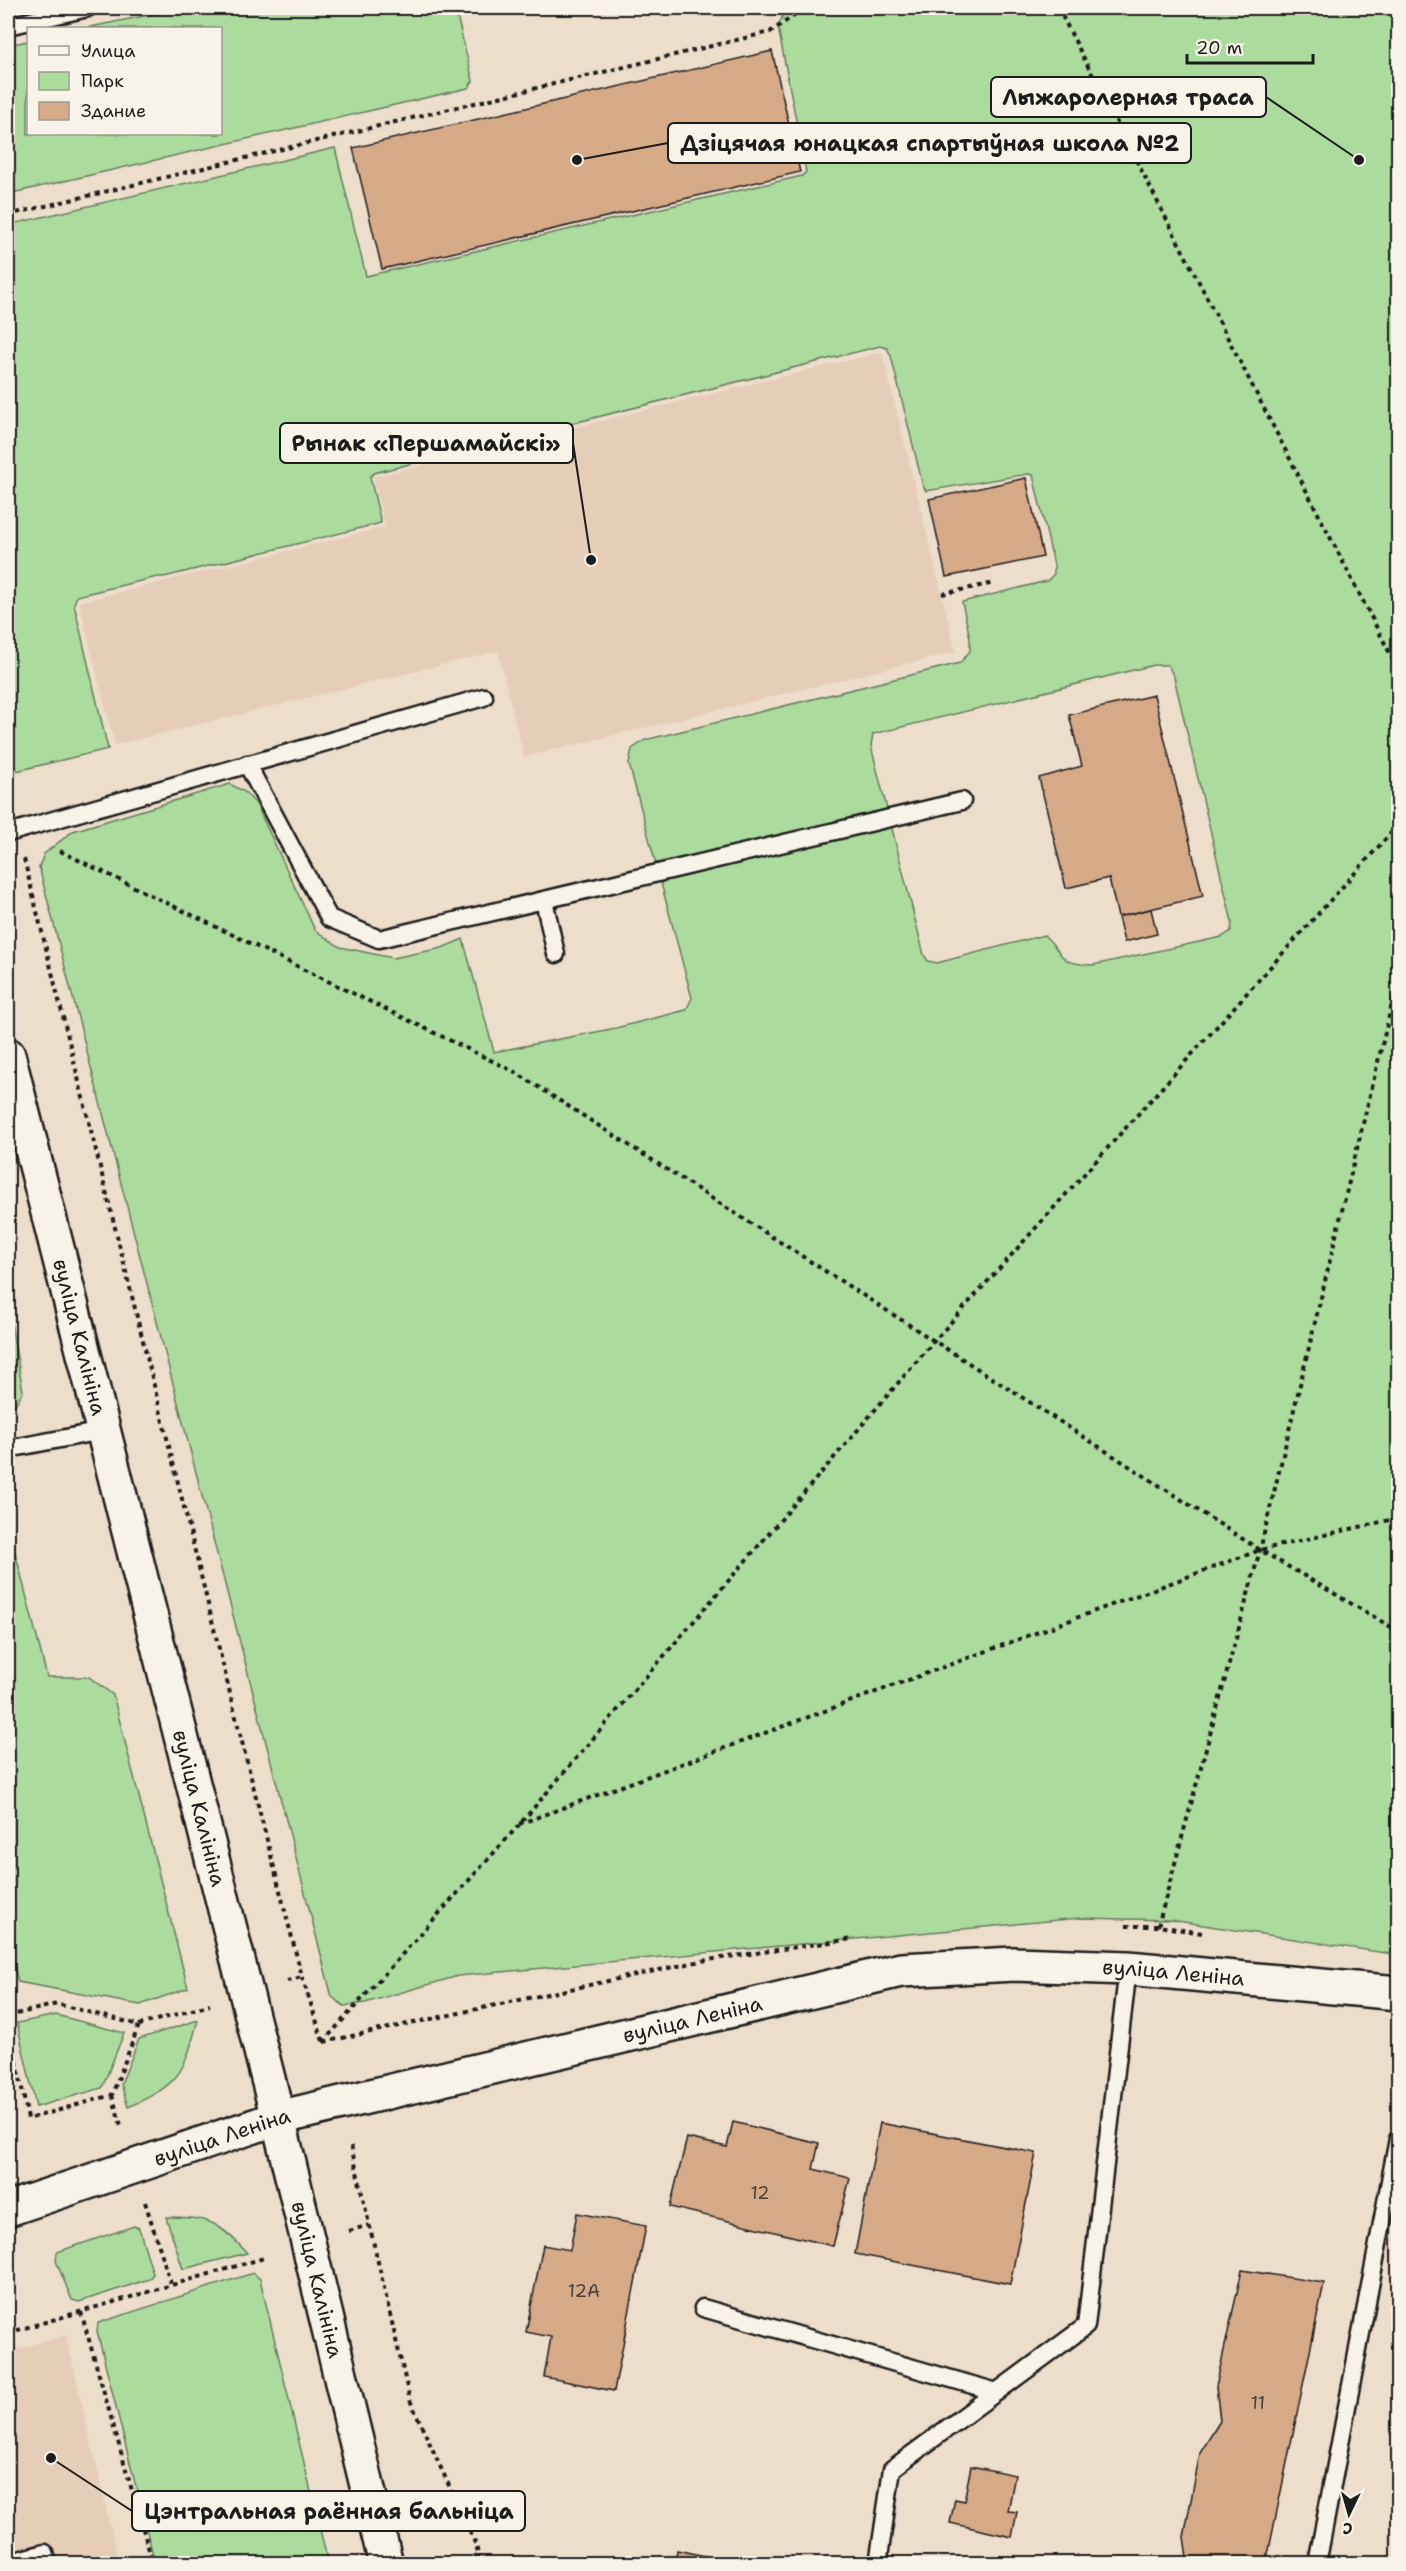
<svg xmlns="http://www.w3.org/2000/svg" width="1406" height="2571" font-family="'Shantell Sans',sans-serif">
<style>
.built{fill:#e6cdb7}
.green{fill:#acdc9d;stroke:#647c5c;stroke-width:1.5;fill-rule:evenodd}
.building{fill:#d6a987;stroke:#1c1c1c;stroke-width:1.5}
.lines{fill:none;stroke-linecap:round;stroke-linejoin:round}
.service-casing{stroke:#1c1c1c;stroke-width:21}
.tertiary-casing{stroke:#1c1c1c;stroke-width:38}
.secondary-casing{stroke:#1c1c1c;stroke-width:38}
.path{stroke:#1c1c1c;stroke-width:4;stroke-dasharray:4.5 4.5;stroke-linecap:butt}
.service{stroke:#f7f3e8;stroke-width:16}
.tertiary{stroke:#f7f3e8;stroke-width:33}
.secondary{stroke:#f7f3e8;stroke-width:33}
.labels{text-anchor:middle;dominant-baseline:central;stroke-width:4.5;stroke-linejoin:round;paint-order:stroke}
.number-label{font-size:18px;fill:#4a3f37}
.street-label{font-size:21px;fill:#1c1c1c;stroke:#f7f3e8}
.leader{fill:none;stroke:#1c1c1c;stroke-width:2}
.callout-dot{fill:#1c1c1c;stroke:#f7f3e8;stroke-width:2}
.callout{fill:#f7f3e8;stroke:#1c1c1c;stroke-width:2}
.callout-label{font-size:22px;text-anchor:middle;font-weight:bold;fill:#1c1c1c}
</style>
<rect width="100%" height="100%" fill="#edddcb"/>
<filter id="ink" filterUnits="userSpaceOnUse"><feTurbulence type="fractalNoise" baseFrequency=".0167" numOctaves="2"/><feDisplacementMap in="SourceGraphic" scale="12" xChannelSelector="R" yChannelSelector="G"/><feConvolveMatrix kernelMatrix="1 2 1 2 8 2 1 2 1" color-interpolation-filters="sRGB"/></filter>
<g filter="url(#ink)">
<g class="built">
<path d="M882,352L956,652L524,757L498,651L115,745L79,602L385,527L373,477Z"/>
<path d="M66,2335L119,2563L8,2564V2352Z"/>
</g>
<g class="green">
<path d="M184,8H455L473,81L468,88L8,194V45L28,41V134H220V28H85Z"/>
<path d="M783,8H1398V1955L1171,1920L1080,1918L458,1976L365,2003L344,2006L332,1997L39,867L44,854L73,831L230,784L245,792L256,804L315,930L340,947L393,958L442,948L463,939L494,1052L616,1028L686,1010L692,998L629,764L632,749L645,740L960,663L970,651V638L962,602L1047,581L1054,574V565L1033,475L1028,474L926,491L923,486L891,356L887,348L880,346L374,473L370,477L381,523L164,577H157L77,596L74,604L108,749L16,771L8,734V225L335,148L366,276L802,176L806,172L805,167L778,27L784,13ZM1154,665H1168L1174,677L1232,922L1231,931L1222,937L1093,965C1055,963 1067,956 1044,935L937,963L928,961L924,955L871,746L873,734Z"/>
<path d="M8,1306L23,1391L8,1417Z"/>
<path d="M8,1524L47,1677H89L113,1695L188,1988L140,2005L18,1982L8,1940Z"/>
<path d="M56,2015L124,2033L102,2088L36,2107L17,2023Z"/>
<path d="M198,2020C183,2075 181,2083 128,2107L121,2084L139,2039Z"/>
<path d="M166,2217C208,2216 219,2222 247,2253L183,2269Z"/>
<path d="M134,2226L139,2228L153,2274L149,2279L79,2302L72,2300L56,2261L57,2252Z"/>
<path d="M253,2273L260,2279L328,2563H155L97,2331L98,2323Z"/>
</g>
<g class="building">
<path d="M772,51L800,172L382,269L353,148Z"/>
<path d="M1026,478L1043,557L946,577L929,499Z"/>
<path d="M1154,695L1203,896L1118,917L1109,878L1066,888L1039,778L1082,766L1069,715Z"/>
<path d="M1151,909L1157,934L1124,942L1118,917Z"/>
<path d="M733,2122L819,2143L813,2169L850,2178L833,2246L670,2207L687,2138L727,2147Z"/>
<path d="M880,2123L1036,2153L1010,2284L855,2254Z"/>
<path d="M577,2213L646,2226L614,2391L544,2377L551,2337L526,2332L543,2245L570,2250Z"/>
<path d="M1242,2270L1324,2283L1266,2564H1188L1184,2537L1200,2453L1220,2421L1216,2386Z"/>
<path d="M971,2466L1015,2475L1008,2511L1017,2512L1012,2537L950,2523L955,2499L964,2501Z"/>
<path d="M677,2550L743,2564H675Z"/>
</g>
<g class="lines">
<defs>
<g id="service">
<path d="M8,26L88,8"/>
<path d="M247,764L329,918L379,939L962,801"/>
<path d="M8,833L484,697"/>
<path d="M544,900L556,954"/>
<path d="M8,1449L102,1431"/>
<path d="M703,2308L997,2392"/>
<path d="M8,2563L45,2553L48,2564"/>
<path d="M878,2564L892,2469L1086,2326L1128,1968"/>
<path d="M1317,2564L1398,2139"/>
</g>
<g id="tertiary">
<path id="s1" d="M8,2209L278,2118L901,1970L1014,1964L1128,1968L1398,1993"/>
</g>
<g id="secondary">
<path id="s2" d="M8,1055L278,2118L386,2564"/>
</g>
</defs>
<use href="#service" class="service-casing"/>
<use href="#tertiary" class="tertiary-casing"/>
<use href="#secondary" class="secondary-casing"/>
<g class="path">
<path d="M1058,8L1398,669"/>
<path d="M8,215L770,32L806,8"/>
<path d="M942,594L994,583"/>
<path d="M8,793L10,802"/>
<path d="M60,851L515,1072L1260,1550L1398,1631"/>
<path d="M24,859L244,1750L302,1977L323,2041"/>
<path d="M519,1824L1260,1550L1398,1518"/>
<path d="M1126,1926H1158L1202,1933"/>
<path d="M1158,1926L1260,1550L1398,979"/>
<path d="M287,1981L302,1977"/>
<path d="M8,2016L57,2004L139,2025L210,2005"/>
<path d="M8,2017L28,2119L112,2095L139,2025"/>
<path d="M323,2042L519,1825L935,1340L1398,825"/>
<path d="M324,2042L701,1961L852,1939"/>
<path d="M112,2095L122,2129"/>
<path d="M351,2146L410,2400L476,2545L480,2564"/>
<path d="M145,2202L171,2284"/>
<path d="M349,2231L369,2225"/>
<path d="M81,2312L153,2564"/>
<path d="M8,2333L264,2258"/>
</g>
<use href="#service" class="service"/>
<use href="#tertiary" class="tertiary"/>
<use href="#secondary" class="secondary"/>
</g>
</g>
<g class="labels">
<g class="number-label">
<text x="760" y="2193">12</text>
<text x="584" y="2291">12А</text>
<text x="1258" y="2403">11</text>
</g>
<g class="street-label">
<text stroke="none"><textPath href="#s2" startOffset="291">вуліца Калініна</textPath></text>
<text stroke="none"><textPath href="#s2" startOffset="777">вуліца Калініна</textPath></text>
<text stroke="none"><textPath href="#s1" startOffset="1198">вуліца Леніна</textPath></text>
<text stroke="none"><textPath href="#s1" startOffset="711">вуліца Леніна</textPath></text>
<text stroke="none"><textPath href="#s1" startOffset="226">вуліца Леніна</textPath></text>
<text stroke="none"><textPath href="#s2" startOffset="1263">вуліца Калініна</textPath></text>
</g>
</g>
<path class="leader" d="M1359 160L1266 97M577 160L668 143M591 560L573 443M51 2458L132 2511"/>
<g class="callout-dot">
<circle cx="1359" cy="160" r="6"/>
<circle cx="577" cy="160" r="6"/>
<circle cx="591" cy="560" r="6"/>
<circle cx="51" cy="2458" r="6"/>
</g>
<g class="callout">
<rect x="991" y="77" width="275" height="40" rx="6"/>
<rect x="668" y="123" width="523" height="40" rx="6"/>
<rect x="280" y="423" width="293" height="40" rx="6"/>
<rect x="132" y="2491" width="393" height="40" rx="6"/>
</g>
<g class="callout-label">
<text x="1128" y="105">Лыжаролерная траса</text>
<text x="930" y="151">Дзіцячая юнацкая спартыўная школа №2</text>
<text x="426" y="451">Рынак «Першамайскі»</text>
<text x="329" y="2519">Цэнтральная раённая бальніца</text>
</g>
<rect width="1406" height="2571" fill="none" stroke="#f7f3e8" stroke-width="30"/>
<rect x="15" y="15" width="1376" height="2541" fill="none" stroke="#1c1c1c" stroke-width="2" filter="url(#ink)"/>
<rect x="27" y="27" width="195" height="108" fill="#f7f3e8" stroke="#9f9d96" stroke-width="1.5"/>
<rect x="39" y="46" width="30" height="9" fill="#f7f3e8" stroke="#9f9d96" stroke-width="1.5"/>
<text x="81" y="57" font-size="18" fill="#1c1c1c">Улица</text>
<rect x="39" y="72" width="30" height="18" fill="#acdc9d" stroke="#9f9d96" stroke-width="1.5"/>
<text x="81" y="87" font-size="18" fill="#1c1c1c">Парк</text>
<rect x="39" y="102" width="30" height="18" fill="#d6a987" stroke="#9f9d96" stroke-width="1.5"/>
<text x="81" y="117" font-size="18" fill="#1c1c1c">Здание</text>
<g transform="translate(1349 2514) rotate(185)" stroke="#f7f3e8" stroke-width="4.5" paint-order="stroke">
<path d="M0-4.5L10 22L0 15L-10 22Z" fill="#1c1c1c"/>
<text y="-9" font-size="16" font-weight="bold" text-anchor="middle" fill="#1c1c1c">С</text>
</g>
<path d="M1187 54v9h126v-9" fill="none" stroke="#1c1c1c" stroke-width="3"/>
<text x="1196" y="54" font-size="18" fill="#1c1c1c" stroke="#f7f3e8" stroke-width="4.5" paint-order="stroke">20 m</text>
</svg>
